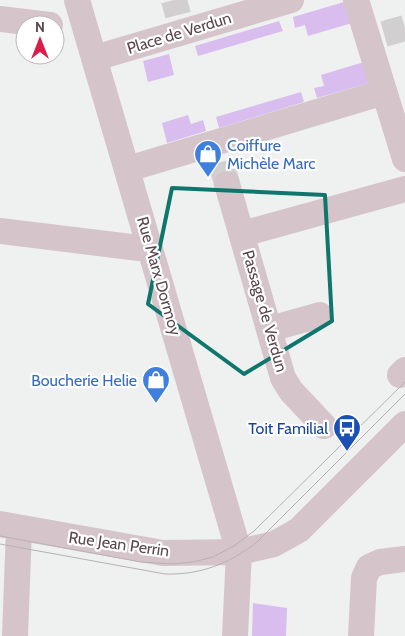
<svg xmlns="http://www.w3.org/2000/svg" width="405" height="636" font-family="Cabin,sans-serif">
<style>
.green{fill:#d9bdee}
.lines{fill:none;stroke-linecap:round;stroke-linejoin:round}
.minor-tunnel{stroke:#d1cfcf;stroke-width:26;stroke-dasharray:26 13;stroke-linecap:butt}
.minor{stroke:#d5c5ca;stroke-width:26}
.tram{stroke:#b8b0b2;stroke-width:1}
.marked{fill:none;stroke:#0f766e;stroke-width:4;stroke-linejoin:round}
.labels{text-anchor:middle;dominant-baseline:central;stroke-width:4.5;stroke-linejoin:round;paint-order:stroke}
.street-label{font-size:16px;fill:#5b474e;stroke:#fff}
.shop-label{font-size:16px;fill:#366cbe;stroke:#fff;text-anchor:start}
.transit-label{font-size:16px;fill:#164399;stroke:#fff;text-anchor:end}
</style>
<rect width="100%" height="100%" fill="#eef1ef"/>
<g class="green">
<path d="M344,2L352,23L308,36L305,25L295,28L293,17Z"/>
<path d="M279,21L283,31L198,56L195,46Z"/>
<path d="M169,54L174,75L148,82L143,61Z"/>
<path d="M364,62L369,83L317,98L314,88L324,86L321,75Z"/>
<path d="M301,92L304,102L219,128L216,117Z"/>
<path d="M188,115L191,124L203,120L206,131L167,143L162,123Z"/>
<path d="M253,603L287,608L286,636H252Z"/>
</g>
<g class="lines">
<g class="minor-tunnel">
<path d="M174,0L178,15"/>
<path d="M384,34L405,28"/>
<path d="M221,162L227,184"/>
</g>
<g class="minor">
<path d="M77,0L239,552L235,636"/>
<path d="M356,0L405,159"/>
<path d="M0,19L50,25"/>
<path d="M95,58L291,0"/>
<path d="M128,169L384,92"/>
<path d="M227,184L283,378L291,391L324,426"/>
<path d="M0,231L139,248L149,245"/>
<path d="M242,234L405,189"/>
<path d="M270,329L320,315"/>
<path d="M400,375L405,370"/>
<path d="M0,524L163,553L239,552L274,544L299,530L405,424"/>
<path d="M15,636L19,528"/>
<path d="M361,636L364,578L369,567L380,562L405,559"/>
</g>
<g class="tram">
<path d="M0,536L141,562L172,564L193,562L213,557L234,546L254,531L405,382"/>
<path d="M0,544L165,574C200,575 229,564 257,542L405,394"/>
</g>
</g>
<path class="marked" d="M172,188L325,195L332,321L244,374L148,304Z"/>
<defs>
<symbol id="shop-pin" viewBox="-11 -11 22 30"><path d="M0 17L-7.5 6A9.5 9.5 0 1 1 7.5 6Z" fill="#3f7fe0" stroke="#fff"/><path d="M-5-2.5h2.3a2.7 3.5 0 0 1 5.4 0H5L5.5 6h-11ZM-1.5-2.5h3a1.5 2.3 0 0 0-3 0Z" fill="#fff"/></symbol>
<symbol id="bus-pin" viewBox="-11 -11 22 30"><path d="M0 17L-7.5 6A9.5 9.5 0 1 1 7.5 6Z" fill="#1a4fb4" stroke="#fff"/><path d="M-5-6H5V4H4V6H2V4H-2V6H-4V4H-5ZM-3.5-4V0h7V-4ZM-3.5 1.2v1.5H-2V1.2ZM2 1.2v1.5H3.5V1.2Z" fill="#fff"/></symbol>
</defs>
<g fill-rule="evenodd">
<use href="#shop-pin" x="192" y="138" width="32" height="43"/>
<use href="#shop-pin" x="140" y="364" width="32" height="43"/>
<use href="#bus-pin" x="331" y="412" width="32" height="43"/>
</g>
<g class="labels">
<g class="street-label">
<text transform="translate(179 33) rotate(-17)">Place de Verdun</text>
<text transform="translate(159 276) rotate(74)">Rue Marx Dormoy</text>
<text transform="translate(265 311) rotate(74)">Passage de Verdun</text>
<text transform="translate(119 544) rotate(8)">Rue Jean Perrin</text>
</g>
<g class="shop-label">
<text x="227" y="145">Coiffure<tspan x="227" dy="18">Michèle Marc</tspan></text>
<text x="137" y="380" text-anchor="end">Boucherie Helie</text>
</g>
<g class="transit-label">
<text x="328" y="428">Toit Familial</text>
</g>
</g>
<g transform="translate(40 40)"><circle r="24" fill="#ffffff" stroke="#bdb5b8"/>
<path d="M0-4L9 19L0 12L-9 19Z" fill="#dc1d4c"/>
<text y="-8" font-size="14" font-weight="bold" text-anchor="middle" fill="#5b474e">N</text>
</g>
</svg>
